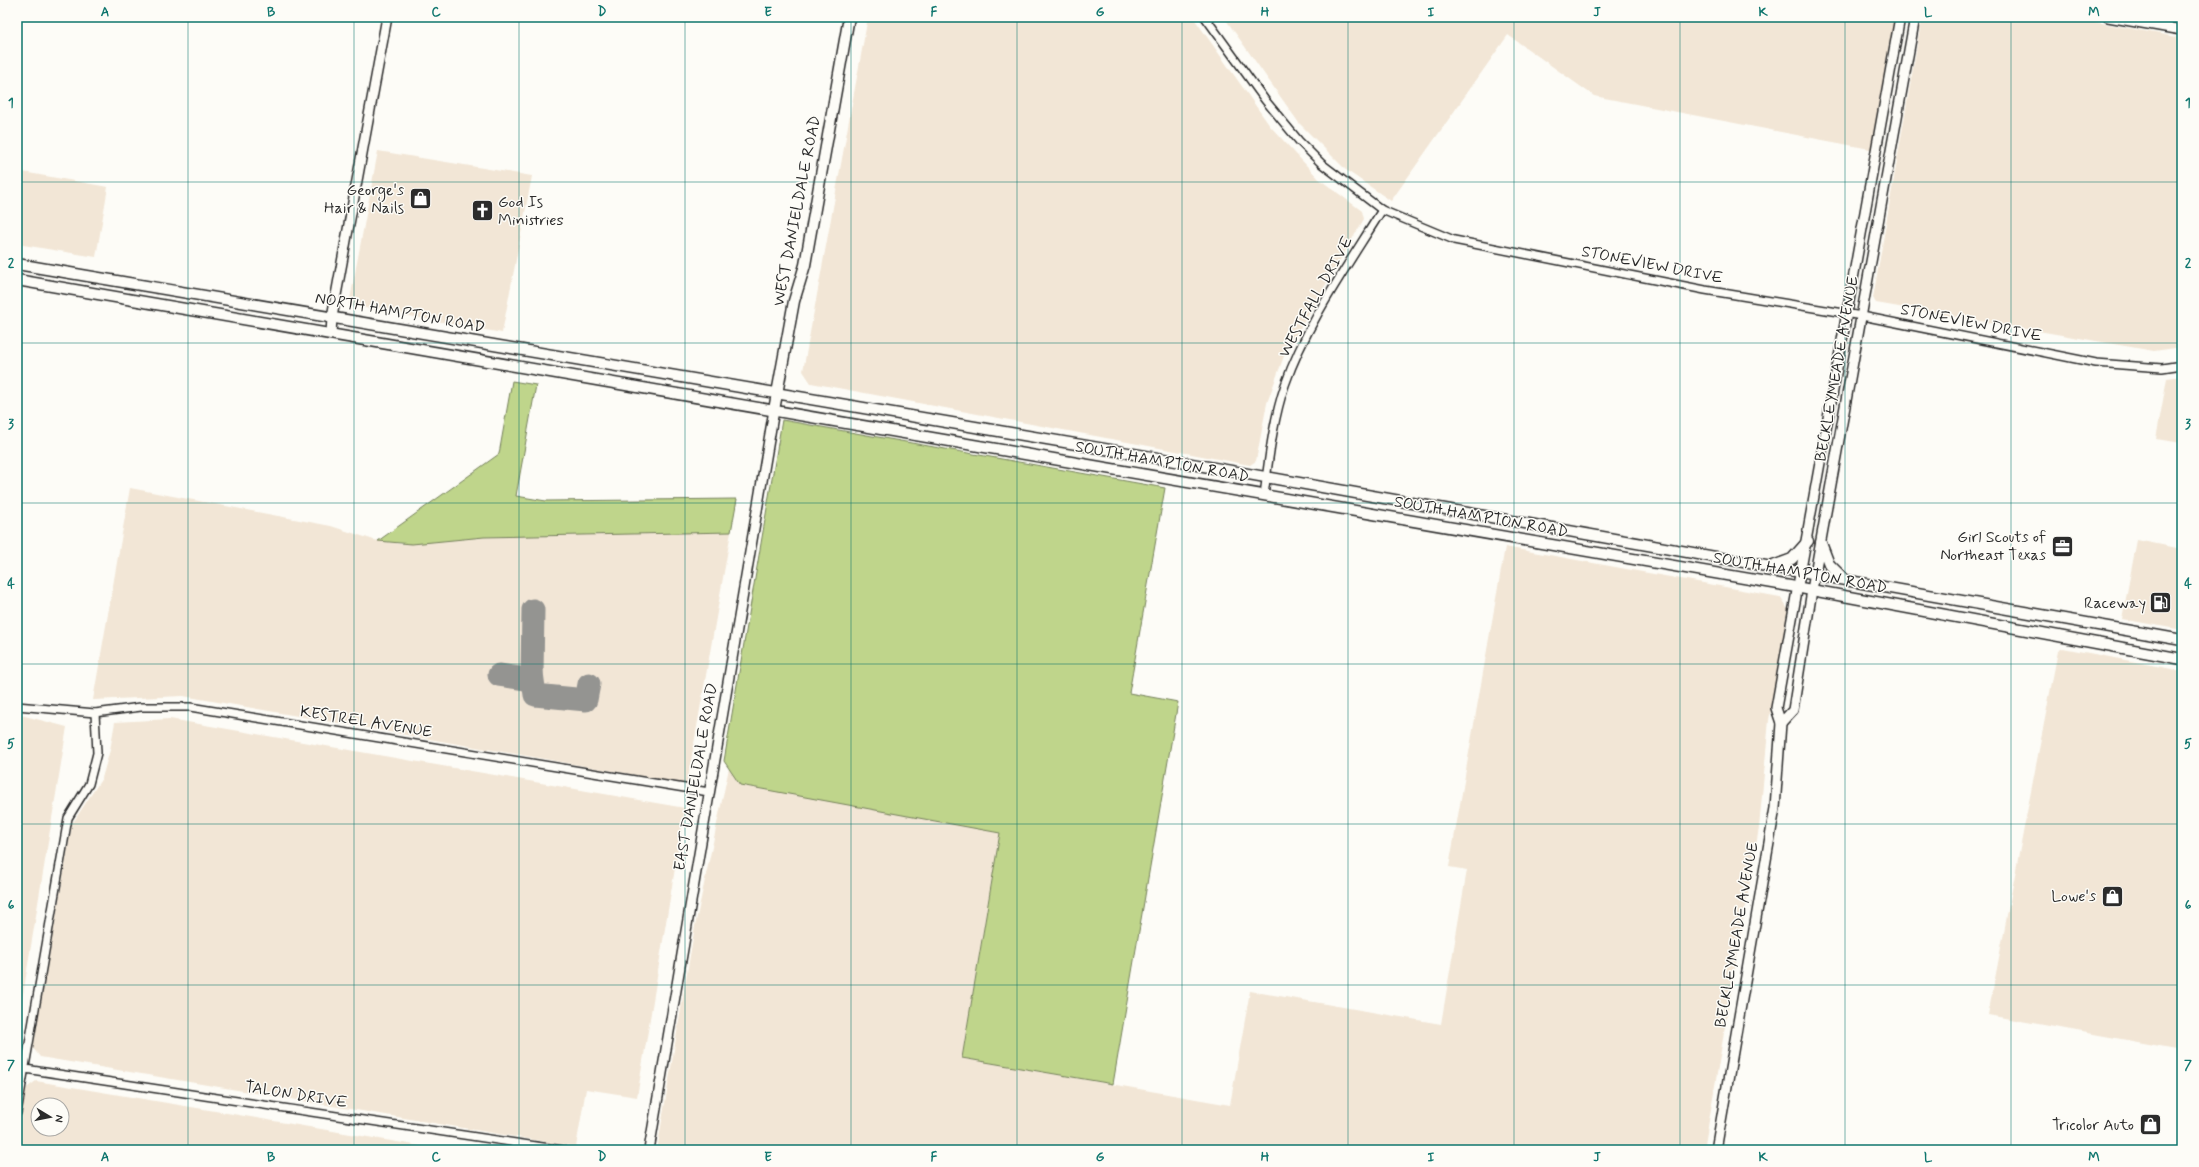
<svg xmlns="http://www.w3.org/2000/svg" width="2199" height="1167" font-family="Mynerve,sans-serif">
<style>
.built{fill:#f2e6d6;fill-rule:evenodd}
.green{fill:#bfd58b;stroke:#75805b}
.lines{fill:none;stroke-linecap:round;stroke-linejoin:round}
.taxiway{stroke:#949491;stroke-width:23}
.minor-casing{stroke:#2b2b2b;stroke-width:10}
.tertiary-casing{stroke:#2b2b2b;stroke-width:12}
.secondary-casing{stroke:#2b2b2b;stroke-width:13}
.minor{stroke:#fdfcf7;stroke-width:7}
.tertiary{stroke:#fdfcf7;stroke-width:9}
.secondary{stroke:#fdfcf7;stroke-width:10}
.grid{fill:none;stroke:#0f766e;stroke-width:1;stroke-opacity:0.55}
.labels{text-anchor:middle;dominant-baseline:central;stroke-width:3;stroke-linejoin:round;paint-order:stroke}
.poi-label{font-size:16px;fill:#2b2b2b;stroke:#fdfcf7;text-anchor:end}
.street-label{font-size:16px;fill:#2b2b2b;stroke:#fdfcf7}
.neatline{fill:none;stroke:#0f766e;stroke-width:1.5}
.grid-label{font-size:13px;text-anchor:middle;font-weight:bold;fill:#0f766e}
</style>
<rect width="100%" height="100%" fill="#fdfcf7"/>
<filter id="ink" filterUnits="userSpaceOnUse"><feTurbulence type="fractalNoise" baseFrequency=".025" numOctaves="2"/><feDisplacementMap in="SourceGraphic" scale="8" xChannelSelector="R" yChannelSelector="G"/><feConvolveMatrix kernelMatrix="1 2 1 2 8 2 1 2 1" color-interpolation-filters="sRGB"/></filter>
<g filter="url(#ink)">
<g class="built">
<path d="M868,17H1193L1270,126L1319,179L1362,211L1364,219L1284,356L1267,403L1256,461L1250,465L811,383L803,371Z"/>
<path d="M1224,17H1899L1875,150L1594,96L1508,35L1391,201L1346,170L1299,123Z"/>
<path d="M1922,17H2069L2182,38V347L2154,351L1876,303L1873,298Z"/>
<path d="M378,151L532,176L502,333L349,305Z"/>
<path d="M17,171L108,187L96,257L17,244Z"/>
<path d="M2182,376V443L2156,439L2167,378Z"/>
<path d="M130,488L331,526L374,540L402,544L484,537L731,532L687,784L183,696L93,700Z"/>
<path d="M2137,540L2182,549V630L2122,619Z"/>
<path d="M1505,547L1780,597L1788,609L1769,720L1759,828L1704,1150H657L695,926L729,768L741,785L1000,833L962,1058L1230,1105L1250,991L1441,1024L1467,870L1449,867Z"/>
<path d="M2063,648L2182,671V1050L1988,1015L2058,651Z"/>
<path d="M17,714L67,727L17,1031Z"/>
<path d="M170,719L685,808L637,1097L586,1089L576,1147L40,1057L33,1048L72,824L102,778L110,750L115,722Z"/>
<path d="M36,1081L203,1109L444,1150H17V1136L25,1089ZM38,1105H62V1129H38Z"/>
</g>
<g class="green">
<path d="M512,381L536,385L516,496L546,501L737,499L731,532L484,537L412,544L378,541L499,454Z"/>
<path d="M782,420L1165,488L1129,693L1178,702L1113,1084L962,1058L1000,833L740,785L724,761Z"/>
</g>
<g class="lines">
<g class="taxiway">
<path d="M533,610L532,673L535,695L586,700L589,684"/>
<path d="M499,675L526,679L532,673"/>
</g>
<defs>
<g id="minor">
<path d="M1205,17L1265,100L1299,141L1322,164L1382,210L1454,240L1705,290L1862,316L2096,363L2162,368L2182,365"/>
<path d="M1264,495C1269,458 1273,420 1285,385C1306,324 1348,265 1382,210"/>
<path d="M17,706L95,713L141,707H190L709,792"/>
<path d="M25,1069L563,1150"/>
<path d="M17,1113L68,818L89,784L97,753L95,713"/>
</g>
<g id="tertiary">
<path d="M2108,17L2182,30"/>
<path d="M331,334L332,317L387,17"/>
<path d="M1781,723L1793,710L1812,590L1915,17"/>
<path d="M649,1150L774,410"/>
<path d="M1716,1150L1775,808L1781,723L1776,708L1900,17"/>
</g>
<g id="secondary">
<path d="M17,264C740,383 1461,510 2182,640"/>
<path d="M17,280L1790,586L2182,659"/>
<path d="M774,410L794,301L805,265L849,17"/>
<path d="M1821,543L1829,564L1843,578"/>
<path d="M1773,566L1792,559L1808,541"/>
</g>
</defs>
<use href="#minor" class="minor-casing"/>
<use href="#tertiary" class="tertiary-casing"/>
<use href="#secondary" class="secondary-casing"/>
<use href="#minor" class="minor"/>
<use href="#tertiary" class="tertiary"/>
<use href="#secondary" class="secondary"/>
</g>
</g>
<path class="grid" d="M188,17V1150M354,17V1150M519,17V1150M685,17V1150M851,17V1150M1017,17V1150M1182,17V1150M1348,17V1150M1514,17V1150M1680,17V1150M1845,17V1150M2011,17V1150M17,182H2182M17,343H2182M17,503H2182M17,664H2182M17,824H2182M17,985H2182"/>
<defs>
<symbol id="shop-square" viewBox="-11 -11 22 22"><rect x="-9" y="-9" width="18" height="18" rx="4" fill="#2b2b2b" stroke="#fdfcf7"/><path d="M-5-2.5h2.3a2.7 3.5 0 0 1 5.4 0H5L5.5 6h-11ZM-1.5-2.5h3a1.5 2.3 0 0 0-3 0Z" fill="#fff"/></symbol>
<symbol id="church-square" viewBox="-11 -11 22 22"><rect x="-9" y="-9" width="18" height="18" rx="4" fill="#2b2b2b" stroke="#fdfcf7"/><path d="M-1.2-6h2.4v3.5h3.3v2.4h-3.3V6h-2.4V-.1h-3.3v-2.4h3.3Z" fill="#fff"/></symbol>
<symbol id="office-square" viewBox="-11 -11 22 22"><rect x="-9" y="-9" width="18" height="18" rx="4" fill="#2b2b2b" stroke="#fdfcf7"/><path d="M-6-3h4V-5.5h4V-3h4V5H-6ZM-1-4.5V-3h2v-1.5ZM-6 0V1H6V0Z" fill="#fff"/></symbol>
<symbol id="fuel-square" viewBox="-11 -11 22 22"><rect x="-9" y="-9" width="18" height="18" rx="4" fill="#2b2b2b" stroke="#fdfcf7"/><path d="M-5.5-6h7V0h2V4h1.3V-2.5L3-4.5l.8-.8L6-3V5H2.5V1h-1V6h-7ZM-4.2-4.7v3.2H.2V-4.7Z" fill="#fff"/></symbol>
</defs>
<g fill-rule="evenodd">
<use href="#shop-square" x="408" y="186" width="25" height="25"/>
<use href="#church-square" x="470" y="198" width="25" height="25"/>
<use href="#office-square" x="2050" y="534" width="25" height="25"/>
<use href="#fuel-square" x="2148" y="590" width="25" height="25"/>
<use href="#shop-square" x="2100" y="884" width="25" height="25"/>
<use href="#shop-square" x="2138" y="1112" width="25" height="25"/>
</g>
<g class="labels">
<g class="poi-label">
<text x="404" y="190">George's<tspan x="404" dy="18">Hair &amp; Nails</tspan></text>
<text x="498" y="202" text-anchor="start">God Is<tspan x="498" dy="18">Ministries</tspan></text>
<text x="2046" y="537">Girl Scouts of<tspan x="2046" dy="18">Northeast Texas</tspan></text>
<text x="2146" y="603">Raceway</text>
<text x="2096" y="896">Lowe's</text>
<text x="2134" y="1125">Tricolor Auto</text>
</g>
<g class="street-label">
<text transform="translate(797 211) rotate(-79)">WEST DANIELDALE ROAD</text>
<text transform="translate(1652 265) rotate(11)">STONEVIEW DRIVE</text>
<text transform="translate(1316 297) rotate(-61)">WESTFALL DRIVE</text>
<text transform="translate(400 313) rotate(10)">NORTH HAMPTON ROAD</text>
<text transform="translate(1971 323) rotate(11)">STONEVIEW DRIVE</text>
<text transform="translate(1837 369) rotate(-80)">BECKLEYMEADE AVENUE</text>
<text transform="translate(1162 462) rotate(10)">SOUTH HAMPTON ROAD</text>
<text transform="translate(1481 517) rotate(10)">SOUTH HAMPTON ROAD</text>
<text transform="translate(1800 573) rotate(10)">SOUTH HAMPTON ROAD</text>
<text transform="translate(366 722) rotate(9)">KESTREL AVENUE</text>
<text transform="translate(696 777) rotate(-80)">EAST DANIELDALE ROAD</text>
<text transform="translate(1737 935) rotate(-80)">BECKLEYMEADE AVENUE</text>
<text transform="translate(296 1095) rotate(9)">TALON DRIVE</text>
</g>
</g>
<rect width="2199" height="1167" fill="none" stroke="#fdfcf7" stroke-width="44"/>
<g transform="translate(50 1117) rotate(100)"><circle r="19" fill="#fdfcf7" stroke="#a9a8a5"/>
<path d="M0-3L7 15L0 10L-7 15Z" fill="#2b2b2b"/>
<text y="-6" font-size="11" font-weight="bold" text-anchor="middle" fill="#2b2b2b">N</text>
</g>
<rect x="22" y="22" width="2155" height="1123" class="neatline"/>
<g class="grid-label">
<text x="105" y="16">A</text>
<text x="271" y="16">B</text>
<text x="436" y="16">C</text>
<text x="602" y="16">D</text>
<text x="768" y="16">E</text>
<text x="934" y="16">F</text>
<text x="1100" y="16">G</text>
<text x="1265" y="16">H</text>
<text x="1431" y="16">I</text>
<text x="1597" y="16">J</text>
<text x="1763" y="16">K</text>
<text x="1928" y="16">L</text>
<text x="2094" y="16">M</text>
<text x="11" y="107">1</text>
<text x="2188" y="107">1</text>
<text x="11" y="267">2</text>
<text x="2188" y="267">2</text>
<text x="11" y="428">3</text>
<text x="2188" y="428">3</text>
<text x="11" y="588">4</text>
<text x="2188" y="588">4</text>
<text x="11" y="748">5</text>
<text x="2188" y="748">5</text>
<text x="11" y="909">6</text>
<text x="2188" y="909">6</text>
<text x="11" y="1069">7</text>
<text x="2188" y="1069">7</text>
<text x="105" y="1161">A</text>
<text x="271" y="1161">B</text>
<text x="436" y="1161">C</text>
<text x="602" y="1161">D</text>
<text x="768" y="1161">E</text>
<text x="934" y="1161">F</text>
<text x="1100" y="1161">G</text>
<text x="1265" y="1161">H</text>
<text x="1431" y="1161">I</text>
<text x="1597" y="1161">J</text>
<text x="1763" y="1161">K</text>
<text x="1928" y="1161">L</text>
<text x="2094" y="1161">M</text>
</g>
</svg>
